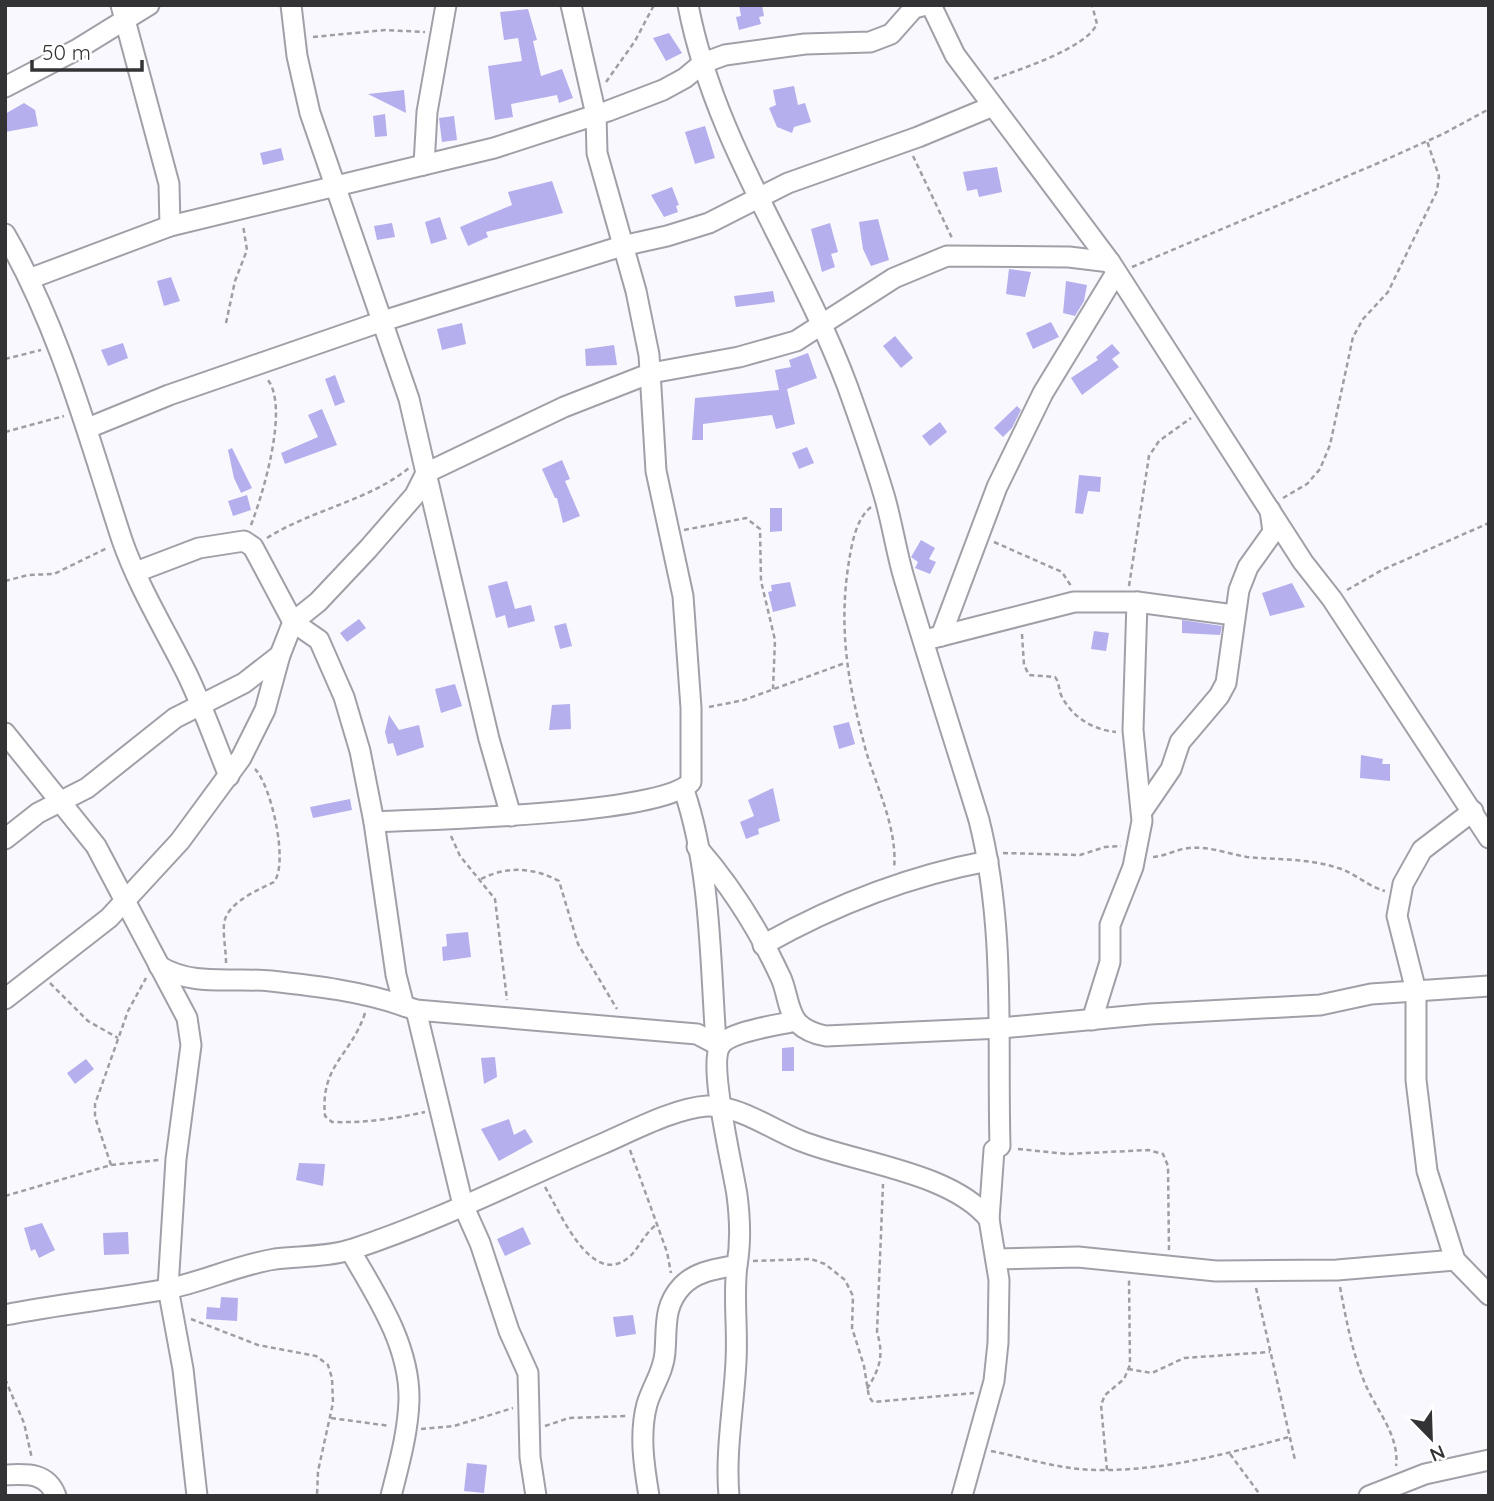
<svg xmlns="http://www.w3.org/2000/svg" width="1494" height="1501" font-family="Quicksand,sans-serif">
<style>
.building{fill:#b5afed}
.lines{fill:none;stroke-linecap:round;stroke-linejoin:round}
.minor-casing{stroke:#a1a0a8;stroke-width:23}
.path{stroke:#9e9ea3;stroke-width:2.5;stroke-dasharray:5 3.5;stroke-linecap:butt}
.minor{stroke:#fff;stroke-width:19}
</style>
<rect width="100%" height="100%" fill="#f8f8fe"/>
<g class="building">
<path d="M739,5H762L764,16L759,17L761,24L739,30L736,17L741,16Z"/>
<path d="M528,9L537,40L533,41L541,76L562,69L573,98L559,103L557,95L511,104L513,117L495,120L488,66L522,61L518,38L504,40L500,12Z"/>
<path d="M669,33L682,53L666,61L653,38Z"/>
<path d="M794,86L798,105L805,103L811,122L794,127L792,133L777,127L769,108L776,105L773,90Z"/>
<path d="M404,90L406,113L368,94Z"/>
<path d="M24,103L35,110L38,126L5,132V114Z"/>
<path d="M385,114L387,136L375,137L373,116Z"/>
<path d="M454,116L457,140L442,142L439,118Z"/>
<path d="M705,126L715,158L695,164L685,132Z"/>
<path d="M281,148L284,160L263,165L260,153Z"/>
<path d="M997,167L1002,192L979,197L977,189L967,191L963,172Z"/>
<path d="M552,181L563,213L486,232L488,237L468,246L460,227L512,205L508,192Z"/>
<path d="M672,187L679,205L676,206L678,212L664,217L651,195Z"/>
<path d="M440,217L447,239L431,244L425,222Z"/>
<path d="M878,219L889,260L871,266L863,249L859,222Z"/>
<path d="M392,223L395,237L377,240L374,226Z"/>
<path d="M830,223L838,252L831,254L835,267L822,272L811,229Z"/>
<path d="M1009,269L1031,272L1025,297L1006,294Z"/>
<path d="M171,277L180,301L164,306L157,281Z"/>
<path d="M1066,281L1087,285L1084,301L1075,316L1063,313Z"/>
<path d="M773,291L775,302L736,307L734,296Z"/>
<path d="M1051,322L1059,337L1033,349L1026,333Z"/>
<path d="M462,323L466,344L442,350L437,329Z"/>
<path d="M895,336L913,358L901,368L883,346Z"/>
<path d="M123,343L128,358L108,366L101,350Z"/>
<path d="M1112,344L1120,353L1112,359L1119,367L1082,395L1071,378L1098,360L1096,357Z"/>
<path d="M614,345L617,365L586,366L585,349Z"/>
<path d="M808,353L817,378L787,389L795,424L776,429L772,415L703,424V440H692L695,398L779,390L775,370L791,367L789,360Z"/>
<path d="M335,375L345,402L335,406L325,379Z"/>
<path d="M1017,406L1021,410L1012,428L1003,437L994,428Z"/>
<path d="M322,409L337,445L285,464L281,453L318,437L308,415Z"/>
<path d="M940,422L947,432L930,446L922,436Z"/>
<path d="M807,447L814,463L799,469L792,453Z"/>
<path d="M232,448L252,488L241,493L234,478L228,450Z"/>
<path d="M562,460L570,479L565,481L580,516L563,523L557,498H555L542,469Z"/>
<path d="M1079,475L1101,477L1100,492L1088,491L1083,514L1075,513Z"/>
<path d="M247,495L251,510L233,516L228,501Z"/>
<path d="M770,508H782V531L770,532Z"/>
<path d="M921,540L935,548L929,559L936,562L930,574L915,568L918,562L911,557Z"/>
<path d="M507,581L515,609L531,605L535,621L508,628L505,615L496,618L488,586Z"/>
<path d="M790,582L796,606L773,612L768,592L772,591L771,585Z"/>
<path d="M1292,583L1305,607L1270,616L1262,593Z"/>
<path d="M359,619L366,628L347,642L340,633Z"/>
<path d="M1182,620L1222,626L1220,635L1182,633Z"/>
<path d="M566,623L572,646L560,649L554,626Z"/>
<path d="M1094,631L1109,633L1106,651L1091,649Z"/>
<path d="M455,684L462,706L441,713L435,689Z"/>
<path d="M570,704L571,729L549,730L552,705Z"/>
<path d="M389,715L399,730L419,725L424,747L397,756L393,743L388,744L385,732Z"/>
<path d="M849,722L855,744L839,749L833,726Z"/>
<path d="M1361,755L1383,759L1382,764H1390V781L1360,778Z"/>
<path d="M773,788L780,821L758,829L759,834L746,839L740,822L754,816L748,800Z"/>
<path d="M350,799L352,810L313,818L310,807Z"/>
<path d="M468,932L471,957L443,961L442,947L447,946L446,934Z"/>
<path d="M794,1047V1071H782V1048Z"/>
<path d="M495,1057L497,1077L484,1084L481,1058Z"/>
<path d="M86,1059L94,1069L75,1084L67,1073Z"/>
<path d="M509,1119L514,1135L525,1129L533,1142L499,1161L481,1129Z"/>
<path d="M299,1163L325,1164L323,1186L296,1180Z"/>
<path d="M42,1223L55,1250L39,1258L35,1249L31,1251L24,1228Z"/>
<path d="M523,1227L531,1244L505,1256L497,1239Z"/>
<path d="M128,1232L129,1254L104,1255L103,1233Z"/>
<path d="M221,1297L238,1298L237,1321L206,1319L207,1307L220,1308Z"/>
<path d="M633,1315L636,1334L616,1337L613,1317Z"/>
<path d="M467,1463L487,1465L484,1493L464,1491Z"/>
</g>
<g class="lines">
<defs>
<g id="minor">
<path d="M121,5L169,184L170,226"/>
<path d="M688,5C715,145 798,255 847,385C860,421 873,458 884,495C892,522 896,551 904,578C928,659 954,739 979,820C1006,928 997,1036 1000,1146L994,1150L989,1219L999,1280L998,1343L994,1381L962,1496"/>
<path d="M931,5L955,55L1110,262L1303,562L1332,599L1489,838"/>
<path d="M5,87L76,50L149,5"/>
<path d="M424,165L427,112L446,5"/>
<path d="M5,234C60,329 88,436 122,540C138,586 165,630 187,674C203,707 215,742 229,776"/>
<path d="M29,279L170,226L494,148L608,111L663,90L685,78L703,63L725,55L805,44L870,42L891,34L914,8L926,5"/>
<path d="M88,428L169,395L383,321L622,246L667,236L709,223L788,183L918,137L993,106"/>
<path d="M136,572L199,548L244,541L253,547L293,622L319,640L344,697L360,751L374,822L396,975L404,1006L416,1010L697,1034L720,1046"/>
<path d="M941,636L997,487L1043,393L1116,273"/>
<path d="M933,638L1074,602H1137L1234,615"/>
<path d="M5,733L96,846L187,1018L191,1045L176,1159L168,1288L183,1369L197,1496"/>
<path d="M684,790C711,870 710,960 716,1042"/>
<path d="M1143,810L1171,769L1180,742L1219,696L1226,683L1239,590L1248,567L1273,532L1270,510"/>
<path d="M1473,811L1422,850L1403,884L1397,916L1416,991V1080L1427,1171L1455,1260L1489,1295"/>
<path d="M511,816L489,739L426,473L564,407L651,373L739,357L796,341L894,278L947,256L1069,257L1110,262"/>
<path d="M374,822C428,819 662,815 691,782V708L683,596L656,471L649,355L636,291L597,153L596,115L571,5"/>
<path d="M5,839L38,813L87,788L175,718L244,683L280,655"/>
<path d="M697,847C730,885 760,932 781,978C787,991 788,1013 798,1023C806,1031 815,1034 826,1036L1001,1028L1150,1014L1320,1005L1371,994L1489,986"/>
<path d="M763,945C834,905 908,876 988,861"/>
<path d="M159,966C194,987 231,977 271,981C316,986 361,991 404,1006"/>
<path d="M5,999L109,918L180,841L241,758L265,710L280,655L293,622L318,602L368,549L415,495L426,473L409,399L310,113L297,56L291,5"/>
<path d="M416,1010L463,1205L480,1243L509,1331L528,1373L530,1457L536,1496"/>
<path d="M1092,1020L1110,962V925L1133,867L1142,821L1133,730L1137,602"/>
<path d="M350,1250C376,1295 410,1345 409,1400C408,1433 399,1464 391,1496"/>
<path d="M996,1259L1078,1257L1216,1271L1337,1270L1455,1260"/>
<path d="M5,1315C59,1304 114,1299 167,1289C203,1282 237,1265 275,1259C301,1256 328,1257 353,1249C439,1221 520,1179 602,1144C632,1131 675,1108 707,1106C738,1105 773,1130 801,1141C856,1163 951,1172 989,1219"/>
<path d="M5,1475C27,1474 47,1472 56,1496"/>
<path d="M649,1496C644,1466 639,1434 647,1404C652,1387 664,1371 665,1352C667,1328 663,1306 682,1286C696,1271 717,1269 737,1265C741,1242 740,1218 737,1195C733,1168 708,1066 720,1046C729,1031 779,1025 796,1021"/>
<path d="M729,1496C725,1451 734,1406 736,1361C738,1329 733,1297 737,1265"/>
<path d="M1369,1496L1425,1474L1489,1460"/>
</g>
</defs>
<use href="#minor" class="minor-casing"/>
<g class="path">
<path d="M313,37L385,30L425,32"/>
<path d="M994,79C1020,69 1085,49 1097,24L1092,5"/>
<path d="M606,82L635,41L654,5"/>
<path d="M913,156L952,238"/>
<path d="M1132,267L1376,164L1443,134L1489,109"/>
<path d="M226,323L235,281L247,250L243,225"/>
<path d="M5,359L41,350"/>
<path d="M5,432L64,416"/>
<path d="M1283,498L1307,484L1320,469L1330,445L1353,337L1363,319L1388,292L1437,191L1439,176L1427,141"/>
<path d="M871,507C856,519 852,543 849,561C838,629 848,684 866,751C877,788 898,830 894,869"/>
<path d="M251,525C263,494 289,408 268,380"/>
<path d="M684,530L746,518L760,529L761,581L775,640L773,689"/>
<path d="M267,538C311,510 368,501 409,468"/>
<path d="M994,542L1062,572L1071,586"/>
<path d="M5,581L28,575L54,574L107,548"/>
<path d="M1129,586L1149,456L1159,441L1191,418"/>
<path d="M1347,590L1382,570L1489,523"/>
<path d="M1022,634L1024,665L1029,675L1055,677C1060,683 1058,690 1062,697C1073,718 1094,730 1116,732"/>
<path d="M709,707L744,700L845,663"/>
<path d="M451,836L460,856L495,899L507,1000"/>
<path d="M1003,853L1080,855L1105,847L1121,846"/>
<path d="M1153,857C1166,856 1177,849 1189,848C1210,846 1228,854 1247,857C1277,860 1308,858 1338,868C1355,873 1367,886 1385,891"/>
<path d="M481,879C507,866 533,867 559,881L578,944L617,1009"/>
<path d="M226,963C226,950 223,937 224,924C226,903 258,890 274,882C289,863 271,785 255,769"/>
<path d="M50,983L88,1021L118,1038"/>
<path d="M365,1013C351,1056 320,1065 325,1116L332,1122C364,1123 393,1119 425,1112"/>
<path d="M1018,1149L1067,1154L1148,1150L1163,1154L1168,1166L1169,1251"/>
<path d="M630,1150L667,1252L671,1273"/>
<path d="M111,1165L95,1117V1104L128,1011L146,978"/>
<path d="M545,1187C559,1210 591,1288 628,1258C639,1249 643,1235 656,1225"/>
<path d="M5,1196L111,1165L159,1160"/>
<path d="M753,1261L811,1259L825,1264L845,1280L853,1296L852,1328L864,1366L869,1397L873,1402L974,1393"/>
<path d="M1340,1287C1346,1319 1352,1351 1364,1381C1375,1409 1400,1435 1396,1466"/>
<path d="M1256,1288L1295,1460"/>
<path d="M191,1319L258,1345L316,1356L328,1365L332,1378L333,1403L318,1471L317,1496"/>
<path d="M1128,1369L1152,1373L1184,1358L1270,1352"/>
<path d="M5,1379L24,1423L32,1459"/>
<path d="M867,1389C880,1368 884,1356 877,1332L883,1184"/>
<path d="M331,1418L390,1426"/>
<path d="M545,1426L569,1418L628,1416"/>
<path d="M421,1429L454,1426L513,1408"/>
<path d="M991,1451C1026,1458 1062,1470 1098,1470C1163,1471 1226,1454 1289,1437"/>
<path d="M1230,1454L1261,1496"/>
<path d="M1107,1470L1101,1405L1105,1395L1124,1379L1130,1365L1129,1278"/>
</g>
<use href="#minor" class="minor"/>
</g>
<rect width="1494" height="1501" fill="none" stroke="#333336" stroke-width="14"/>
<g transform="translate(1431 1438) rotate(157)" stroke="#ffffff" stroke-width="5" paint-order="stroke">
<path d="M0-5L12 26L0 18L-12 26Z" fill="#333336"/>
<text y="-10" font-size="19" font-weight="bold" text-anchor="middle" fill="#333336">N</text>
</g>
<path d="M32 60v10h110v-10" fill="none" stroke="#333336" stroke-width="3.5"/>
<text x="42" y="60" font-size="21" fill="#333336" stroke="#ffffff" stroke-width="5" paint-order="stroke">50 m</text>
</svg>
